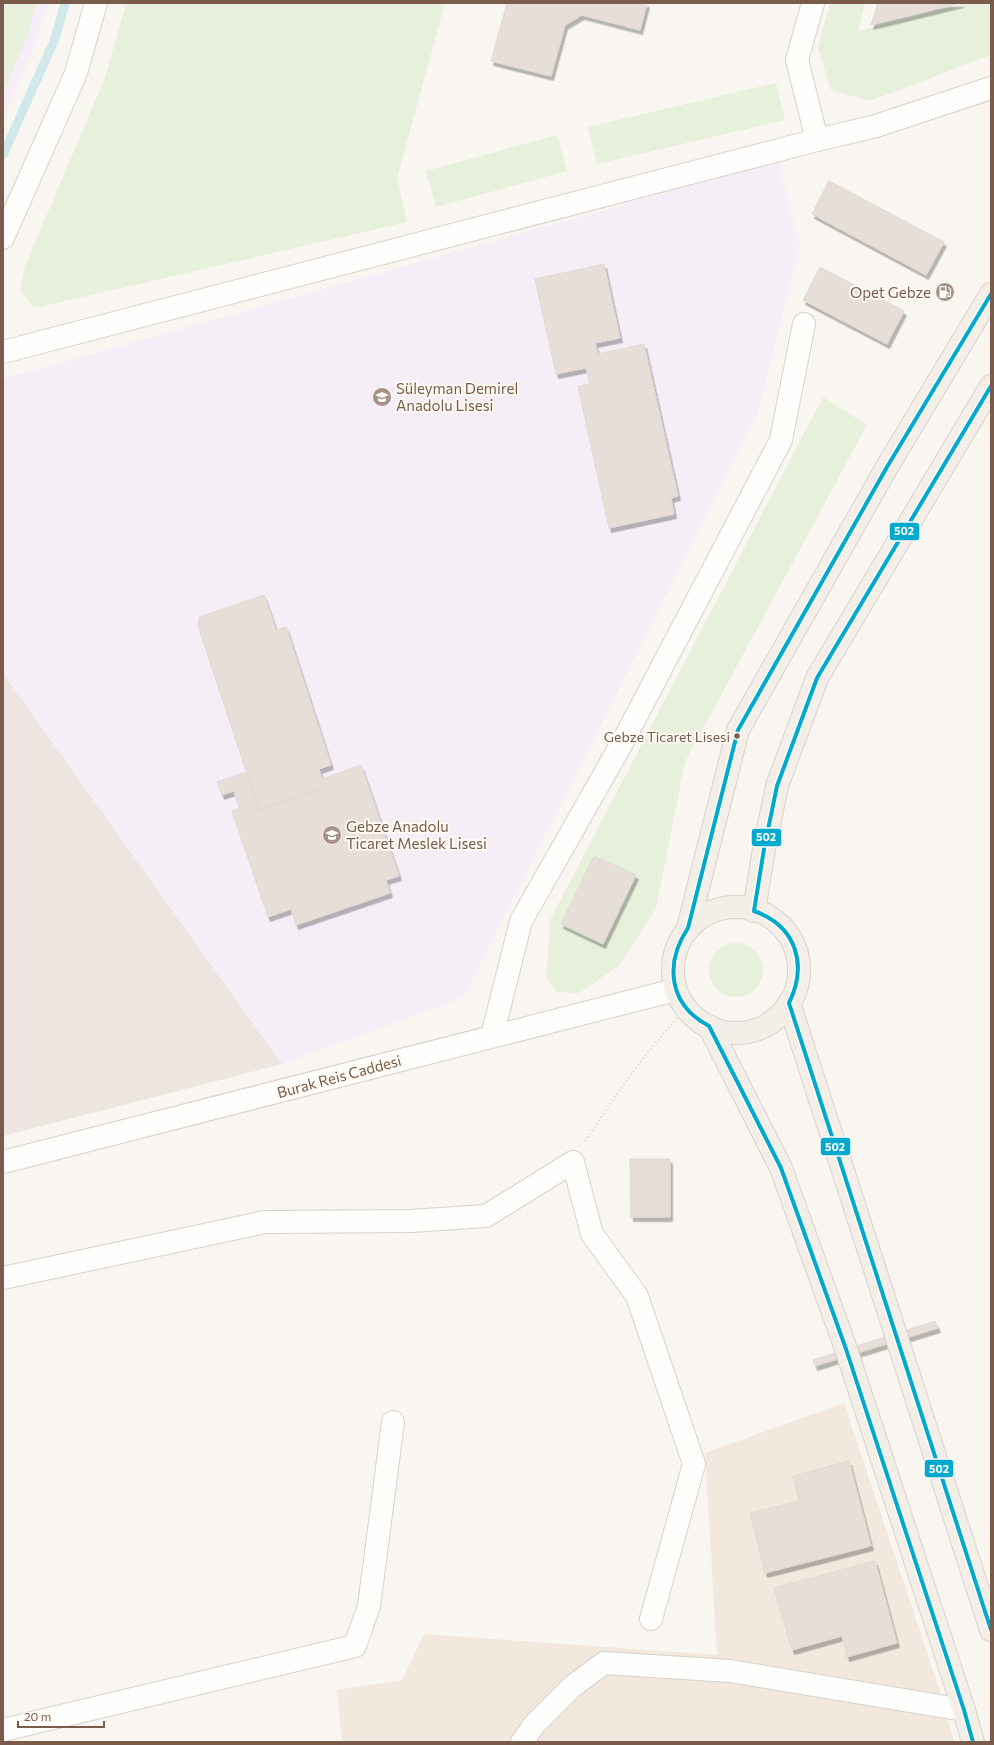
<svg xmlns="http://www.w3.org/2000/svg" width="994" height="1745" font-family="Commissioner,sans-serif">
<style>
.residential{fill:#f2e8de}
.industrial{fill:#ede5e0}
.education{fill:#f6eef6}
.green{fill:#e7f0db}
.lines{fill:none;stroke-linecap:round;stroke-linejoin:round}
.stream{stroke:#d0e8ea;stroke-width:9}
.building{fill:#e6ded7;stroke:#e2d8d2;filter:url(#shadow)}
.minor-casing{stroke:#d7d1cb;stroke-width:24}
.major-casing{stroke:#dad1cc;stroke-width:24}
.path{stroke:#dcd5d0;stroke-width:2.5;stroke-dasharray:1 3;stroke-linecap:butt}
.minor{stroke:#fefefd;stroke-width:22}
.major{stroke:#f3eee8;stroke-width:22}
.bus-1-casing{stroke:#fffaf3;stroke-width:7}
.bus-1{stroke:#00a9ce;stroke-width:4}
.bus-dot{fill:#7a5c4d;stroke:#fffaf3;stroke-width:1.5}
.labels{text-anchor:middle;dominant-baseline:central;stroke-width:4;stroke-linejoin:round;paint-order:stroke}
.bus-label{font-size:14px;fill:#7a5c4d;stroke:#fffaf3;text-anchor:end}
.poi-label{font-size:15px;fill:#7a5c4d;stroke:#fffaf3;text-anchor:start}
.street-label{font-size:15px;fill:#7a5c4d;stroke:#fffaf3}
.line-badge{stroke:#fffaf3;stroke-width:1.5}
.badge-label{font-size:11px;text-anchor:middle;font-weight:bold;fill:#fff}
</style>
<defs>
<filter id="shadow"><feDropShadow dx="2.5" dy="4.5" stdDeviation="0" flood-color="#0004"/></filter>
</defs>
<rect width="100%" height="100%" fill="#f9f5f0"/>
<path class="residential" d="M844,1403L938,1685L954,1742H342L337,1690L402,1680L424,1634L717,1655L705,1453Z"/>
<path class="industrial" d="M3,673L282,1064L3,1136Z"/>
<g class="education">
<path d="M3,3H48L38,37L3,120Z"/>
<path d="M778,161L800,247L757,415L463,998L282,1064L3,673V379Z"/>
</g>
<g class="green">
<path d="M3,3H36L28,34L3,93Z"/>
<path d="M126,3H445L397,178L407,222L35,308L20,290L25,266L105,78Z"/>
<path d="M830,3H865L858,31L967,3H991V55L870,101L831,90L818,47Z"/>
<path d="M776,83L785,120L597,164L588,127Z"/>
<path d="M557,135L567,171L436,207L426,171Z"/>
<path d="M823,397L867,425L685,762L656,908L620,965L579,993L557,992L546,977L551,918Z"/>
<circle cx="736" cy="970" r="27"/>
</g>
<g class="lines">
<path class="stream" d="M3,155L55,39L65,3"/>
</g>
<g class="building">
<path d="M507,3H647L640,30L582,15L565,25L551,76L491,61Z"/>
<path d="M878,3H961L871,25Z"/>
<path d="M829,181L944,242L926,275L812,214Z"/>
<path d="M604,264L620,338L595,343L598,354L644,344L678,496L671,498L674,514L609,528L578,386L590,384L586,368L556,374L535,279Z"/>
<path d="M820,267L904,311L887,344L803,300Z"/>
<path d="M264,595L276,630L286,627L331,765L319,769L325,789L259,810L198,626L199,617Z"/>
<path d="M361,765L399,876L386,880L390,893L296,925L291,909L268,917L232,811L239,808L234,791L222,795L217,782L246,772L259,810L325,789L322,779Z"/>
<path d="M594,856L636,875L603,944L561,924Z"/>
<path d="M630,1159H670V1217H631Z"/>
<path d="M935,1321L938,1328L815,1366L813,1360Z"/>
<path d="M849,1461L871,1546L765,1573L750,1513L799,1501L793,1476Z"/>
<path d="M875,1561L897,1643L847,1657L842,1636L792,1650L774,1588Z"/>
</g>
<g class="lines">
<defs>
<g id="minor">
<path d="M813,3L797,60L817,140"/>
<path d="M3,238L76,73L96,3"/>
<path d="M3,352L817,140L876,126L991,88"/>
<path d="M492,1036L521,921L621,745L781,440L804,324"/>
<path d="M3,1162L675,990"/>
<path d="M3,1278L265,1222L411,1221L486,1216L573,1162L592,1234L637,1296L694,1464L651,1619"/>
<path d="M3,1730L355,1646L369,1606L393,1422"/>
<path d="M522,1742L534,1725L573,1686L604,1663L730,1671L964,1710"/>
</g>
<g id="major">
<circle cx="736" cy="970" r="63"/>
<path d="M754,911L764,849L777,786L817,678L991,386"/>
<path d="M688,928L738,730L887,467L991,294"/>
<path d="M789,1003L991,1630"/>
<path d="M709,1026L781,1168L846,1349L964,1710L973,1742"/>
</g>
</defs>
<use href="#minor" class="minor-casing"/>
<use href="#major" class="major-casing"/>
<path class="path" d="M586,1141C613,1097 644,1055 678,1017"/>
<use href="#minor" class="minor"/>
<use href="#major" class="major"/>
<defs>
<g id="bus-1">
<path d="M991,386L817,678L777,786L764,849L754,911C796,926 808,964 789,1003L991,1630"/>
<path d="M973,1742L964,1710L846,1349L781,1168L709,1026C669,1005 664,964 688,928L738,730L887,467L991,294"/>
</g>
</defs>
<use href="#bus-1" class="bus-1-casing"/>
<use href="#bus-1" class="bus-1"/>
</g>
<defs>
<symbol id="fuel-disc" viewBox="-11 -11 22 22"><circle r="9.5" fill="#a69286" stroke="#fffaf3"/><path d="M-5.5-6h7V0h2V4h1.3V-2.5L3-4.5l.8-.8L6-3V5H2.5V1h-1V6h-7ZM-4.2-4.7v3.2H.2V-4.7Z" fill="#fff"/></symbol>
<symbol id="school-disc" viewBox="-11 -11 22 22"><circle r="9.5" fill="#a69286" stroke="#fffaf3"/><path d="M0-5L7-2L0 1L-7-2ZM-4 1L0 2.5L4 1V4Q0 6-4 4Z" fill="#fff"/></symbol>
</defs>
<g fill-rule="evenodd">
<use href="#fuel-disc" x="934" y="281" width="22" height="22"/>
<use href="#school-disc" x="371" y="386" width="22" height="22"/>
<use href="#school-disc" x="321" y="824" width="22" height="22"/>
</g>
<circle class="bus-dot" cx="737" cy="736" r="3.5"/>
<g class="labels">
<g class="bus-label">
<text x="730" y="736">Gebze Ticaret Lisesi</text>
</g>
<g class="poi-label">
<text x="931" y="292" text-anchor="end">Opet Gebze</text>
<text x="396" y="388">Süleyman Demirel<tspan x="396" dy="17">Anadolu Lisesi</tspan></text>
<text x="346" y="826">Gebze Anadolu<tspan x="346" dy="17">Ticaret Meslek Lisesi</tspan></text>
</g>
<g class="street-label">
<text transform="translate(339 1076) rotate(-15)">Burak Reis Caddesi</text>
</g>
</g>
<g class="line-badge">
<rect x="889" y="522" width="31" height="19" rx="4" fill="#00a9ce"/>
<rect x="751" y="828" width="31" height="19" rx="4" fill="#00a9ce"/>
<rect x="820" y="1137" width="31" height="19" rx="4" fill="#00a9ce"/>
<rect x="924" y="1459" width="30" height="19" rx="4" fill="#00a9ce"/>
</g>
<g class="badge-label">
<text x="904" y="535">502</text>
<text x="766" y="841">502</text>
<text x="835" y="1151">502</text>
<text x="939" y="1473">502</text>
</g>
<rect width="994" height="1745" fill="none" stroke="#7a5c4d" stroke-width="8"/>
<path d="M18 1721v6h86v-6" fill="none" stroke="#7a5c4d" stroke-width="2"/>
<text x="24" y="1721" font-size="12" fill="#7a5c4d" stroke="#fffaf3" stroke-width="3" paint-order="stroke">20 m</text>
</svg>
